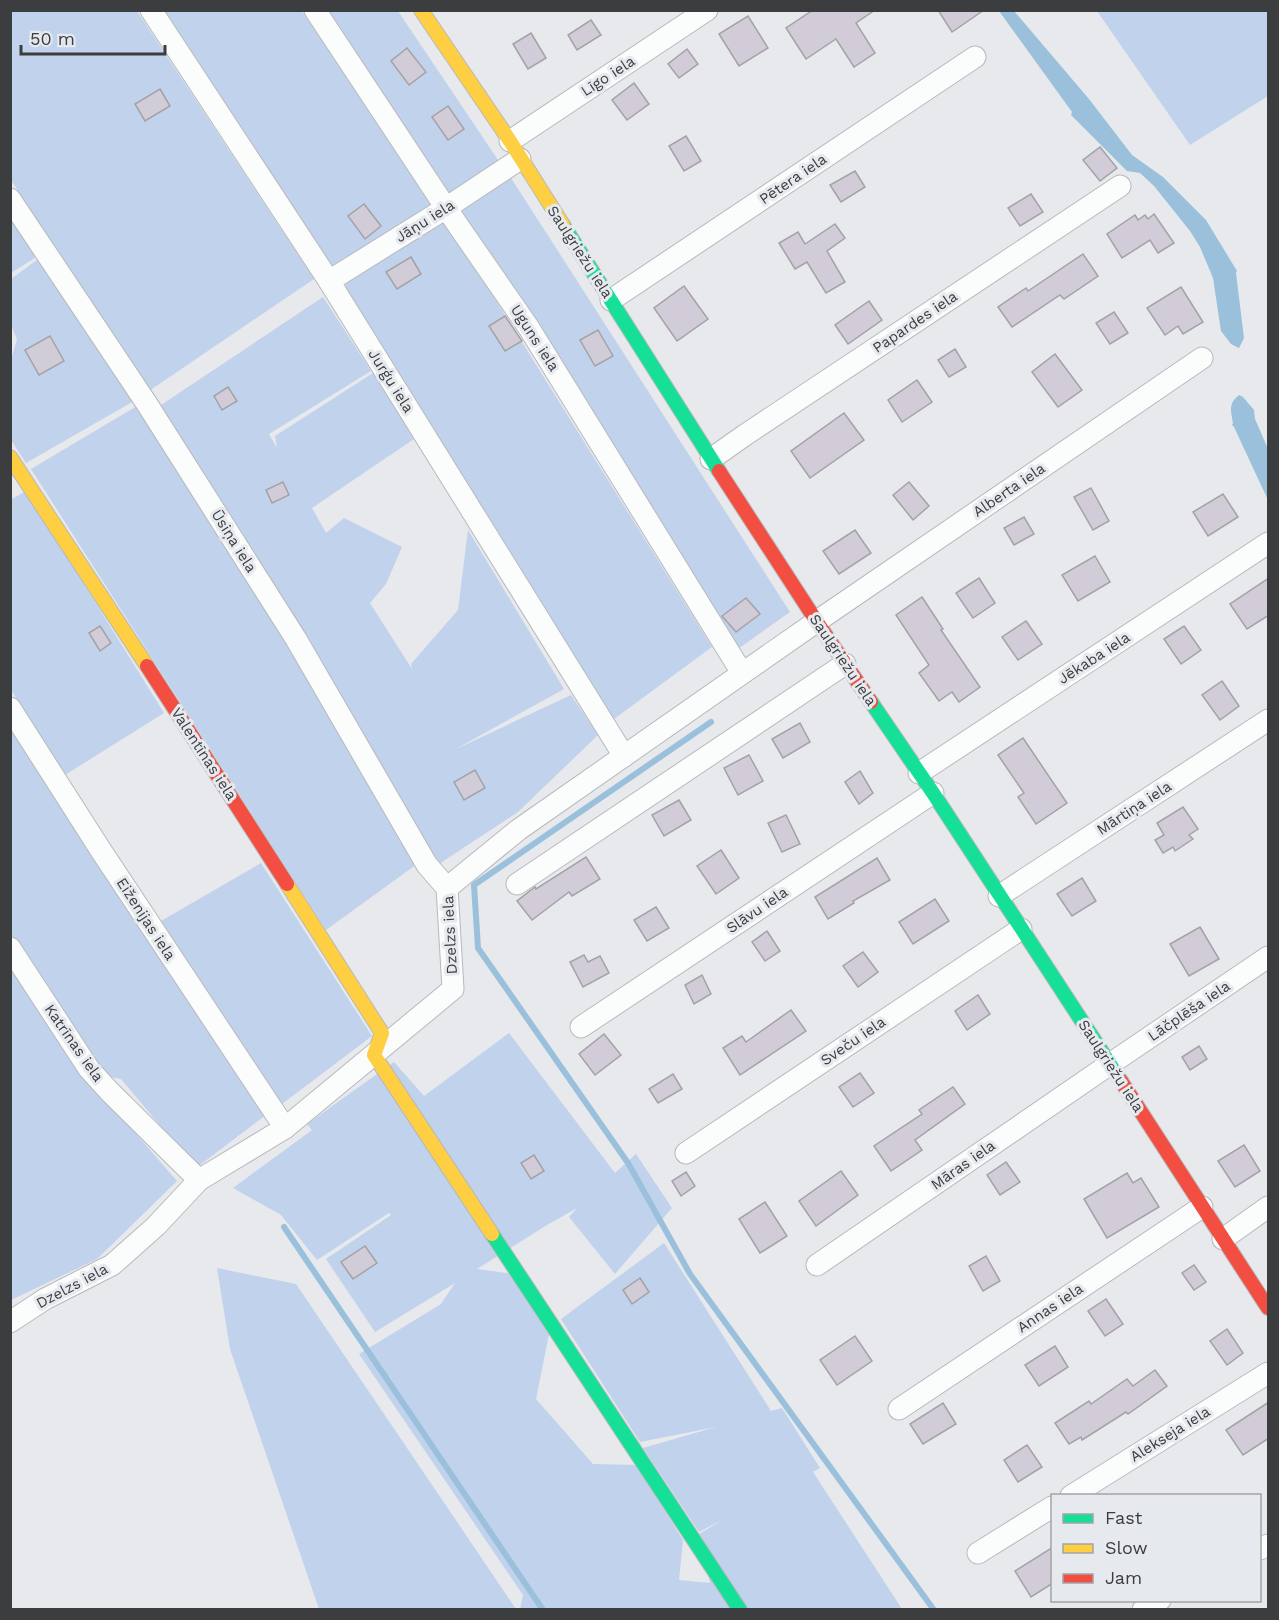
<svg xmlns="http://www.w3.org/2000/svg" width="1279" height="1620" font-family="'Work Sans',sans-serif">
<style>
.green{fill:#c1d2ec}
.water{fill:#9ac0dc}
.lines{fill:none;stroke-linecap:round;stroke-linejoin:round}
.stream{stroke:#9ac0dc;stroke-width:6}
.building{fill:#d1ccd8;stroke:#a3a3a6;stroke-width:1.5}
.street-casing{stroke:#b8b9bc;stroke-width:23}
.fast-casing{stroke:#b8b9bc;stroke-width:16}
.slow-casing{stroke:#b8b9bc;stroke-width:16}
.jam-casing{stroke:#b8b9bc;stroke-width:16}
.street{stroke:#fbfcfc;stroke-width:21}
.fast{stroke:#16e098;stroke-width:14}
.slow{stroke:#ffcf43;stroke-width:14}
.jam{stroke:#f24e42;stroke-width:14}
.labels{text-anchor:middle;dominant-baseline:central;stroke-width:6;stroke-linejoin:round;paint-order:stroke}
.street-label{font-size:15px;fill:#3c3d3f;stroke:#e6e9ed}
</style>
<rect width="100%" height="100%" fill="#e7e9ec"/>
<g class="green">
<path d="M10,11H137L314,279L149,391L11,180Z"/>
<path d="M161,11H302L431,205L330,267Z"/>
<path d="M325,11H398L500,163L447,195Z"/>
<path d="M1097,11H1268V96L1190,145Z"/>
<path d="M511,178L790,612L735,651L461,210Z"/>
<path d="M10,214L38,256L11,273H10Z"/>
<path d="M444,217L712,647L610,722L346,292V283Z"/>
<path d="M41,257L134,401L26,463L11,440V360L17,339L11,325V279Z"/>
<path d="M323,297L371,371L269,434L277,448L275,436L373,373L414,439L312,508L326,533L344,518L402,547L386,584L370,603L412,669L411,664L458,610L468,530L564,689L454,750L571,695L598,735L518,812L436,866L158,407Z"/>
<path d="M142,403L417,864L326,930L31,469Z"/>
<path d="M26,491L164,713L65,775L11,690L10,500Z"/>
<path d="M10,726L266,1115L196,1168L121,1079L102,1075L11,935Z"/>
<path d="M261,863L372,1036L282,1104L161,921Z"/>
<path d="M10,960L91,1082L177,1181L97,1259L11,1300Z"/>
<path d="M509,1033L615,1173L636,1154L672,1208L615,1274L569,1217L577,1208L547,1225L477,1269L520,1275L549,1334L536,1399L593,1464L637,1465L683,1540L679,1580L710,1583L699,1534L724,1519L699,1532L643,1448L716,1427L640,1442L561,1319L664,1243L771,1411L782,1408L820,1468L813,1472L902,1609H520L523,1595L359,1354L441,1304L455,1283L375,1332L326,1259L391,1215L389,1213L317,1260L281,1215L233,1188L312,1130L307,1124L394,1062L424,1096Z"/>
<path d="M217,1268L296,1284L516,1609H319L230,1349Z"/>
</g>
<g class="water">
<path d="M999,11H1014L1089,99L1132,155L1163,177L1206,220L1237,271L1236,273L1244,338L1239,348L1231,344L1221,331L1213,278L1200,247L1190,231L1154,186L1140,173L1127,171L1071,115L1072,112Z"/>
<path d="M1239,395L1243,397L1254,410L1255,419L1268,449V500L1234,427L1232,425L1233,423C1231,410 1228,404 1239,395Z"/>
</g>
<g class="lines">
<g class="stream">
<path d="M711,722L474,885L478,948L628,1163L690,1274L934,1610"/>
<path d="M284,1227L543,1610"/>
</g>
</g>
<g class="building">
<path d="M813,10H875L856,23L875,53L854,67L836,39L806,59L786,28Z"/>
<path d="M938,10H984L952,32Z"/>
<path d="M748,16L768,48L739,66L719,34Z"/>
<path d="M591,20L601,35L577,50L568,35Z"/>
<path d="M531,33L546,58L528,69L513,44Z"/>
<path d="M407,48L426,72L409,85L391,61Z"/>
<path d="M687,49L698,64L679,78L668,64Z"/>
<path d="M634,83L649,104L627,120L612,100Z"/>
<path d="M160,89L170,106L145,121L135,104Z"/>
<path d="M448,106L464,129L448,140L432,117Z"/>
<path d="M686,136L701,161L684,171L669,146Z"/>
<path d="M1100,147L1117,168L1100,181L1083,160Z"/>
<path d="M855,171L865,187L841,202L830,185Z"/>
<path d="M1031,194L1043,212L1020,226L1008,208Z"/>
<path d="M364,204L381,226L365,239L348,216Z"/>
<path d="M1154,214L1174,243L1158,253L1150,240L1122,258L1107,234L1135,215L1138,220L1145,215L1148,219Z"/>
<path d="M835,224L845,238L827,251L845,282L826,293L807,262L795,269L779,243L798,232L805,244Z"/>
<path d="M1083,254L1098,276L1064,299L1060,295L1012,327L998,307L1026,288L1028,291Z"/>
<path d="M411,257L421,274L397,289L386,272Z"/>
<path d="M684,286L708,319L677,341L654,308Z"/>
<path d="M1181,287L1203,322L1183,334L1178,326L1165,335L1147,308Z"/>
<path d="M869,301L882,320L848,344L835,325Z"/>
<path d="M1114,312L1128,333L1110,344L1096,323Z"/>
<path d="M505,316L522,341L505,351L489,326Z"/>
<path d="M598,330L613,356L595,366L580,340Z"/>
<path d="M50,336L64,361L39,375L25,350Z"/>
<path d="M955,349L966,367L949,377L938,360Z"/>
<path d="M1055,354L1082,390L1058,407L1032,372Z"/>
<path d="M917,380L932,402L902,422L888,400Z"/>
<path d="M228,387L237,401L222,410L214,396Z"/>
<path d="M844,413L864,440L810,478L791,451Z"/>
<path d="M283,482L289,495L272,503L266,490Z"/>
<path d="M909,482L929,506L913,520L893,495Z"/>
<path d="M1091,488L1109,521L1093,530L1074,497Z"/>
<path d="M1223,494L1238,517L1208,536L1193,512Z"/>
<path d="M1024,517L1034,534L1014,545L1004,528Z"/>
<path d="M855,530L871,553L839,574L823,551Z"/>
<path d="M1095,556L1110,582L1078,601L1062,575Z"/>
<path d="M979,578L995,603L973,618L956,593Z"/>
<path d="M1269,578V615L1247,629L1230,604Z"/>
<path d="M922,597L943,629L941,630L980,687L959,702L952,692L939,701L919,673L929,665L896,615Z"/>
<path d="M746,598L760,614L736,632L722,616Z"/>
<path d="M1026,621L1042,644L1018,660L1002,637Z"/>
<path d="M100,626L111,643L100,651L89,633Z"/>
<path d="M1184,626L1201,650L1181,664L1164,639Z"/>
<path d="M1222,681L1239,706L1220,720L1202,695Z"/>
<path d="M800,723L810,742L783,758L772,739Z"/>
<path d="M1023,738L1067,803L1036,824L1018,797L1024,793L998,755Z"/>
<path d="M749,755L763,781L738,795L724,768Z"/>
<path d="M475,770L485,788L464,800L454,782Z"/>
<path d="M860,771L873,793L859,804L845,782Z"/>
<path d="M679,800L691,820L664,836L652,815Z"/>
<path d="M1183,807L1198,829L1189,835L1193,839L1175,851L1173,847L1163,853L1155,840L1164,835L1157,823Z"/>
<path d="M786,815L800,844L782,852L768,823Z"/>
<path d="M721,850L739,878L716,894L697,866Z"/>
<path d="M586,857L600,879L572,896L569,892L532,920L517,901L535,887L536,889Z"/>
<path d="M877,858L890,880L853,901L854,903L828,919L815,897Z"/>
<path d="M1082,878L1096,901L1072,916L1057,894Z"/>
<path d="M935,899L949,921L913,944L899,922Z"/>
<path d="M656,907L669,928L647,941L634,920Z"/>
<path d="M1200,927L1219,959L1189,976L1170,944Z"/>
<path d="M767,931L780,951L765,961L752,942Z"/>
<path d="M863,952L878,972L858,987L843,966Z"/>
<path d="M584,955L588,962L600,956L609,973L583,987L570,962Z"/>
<path d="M702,975L711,994L694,1004L685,985Z"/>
<path d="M978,995L990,1014L967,1030L955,1011Z"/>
<path d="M791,1010L806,1031L740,1075L723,1048L742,1036L746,1042Z"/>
<path d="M604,1034L621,1055L595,1075L579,1054Z"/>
<path d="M1199,1046L1207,1059L1190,1070L1182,1057Z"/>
<path d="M860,1073L874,1093L853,1107L839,1087Z"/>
<path d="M673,1074L682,1089L658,1103L649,1089Z"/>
<path d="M953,1087L965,1104L915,1140L922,1150L891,1171L874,1146L922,1114L919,1110Z"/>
<path d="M1244,1145L1260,1171L1235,1187L1218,1161Z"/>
<path d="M534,1155L544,1171L531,1179L521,1163Z"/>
<path d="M1006,1162L1020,1182L1000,1195L987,1175Z"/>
<path d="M841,1171L858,1195L816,1226L799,1201Z"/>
<path d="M686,1172L695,1186L681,1196L672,1181Z"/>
<path d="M1127,1173L1133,1183L1141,1178L1159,1207L1107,1238L1084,1199Z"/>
<path d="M765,1202L787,1236L760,1253L739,1219Z"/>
<path d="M365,1246L377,1263L353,1279L341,1262Z"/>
<path d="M986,1256L1000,1281L983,1291L969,1266Z"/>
<path d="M1194,1265L1206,1282L1194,1290L1182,1273Z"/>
<path d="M640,1278L649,1292L632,1304L623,1290Z"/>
<path d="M1106,1299L1123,1324L1105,1336L1088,1311Z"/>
<path d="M1227,1329L1243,1353L1227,1365L1210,1341Z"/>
<path d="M855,1336L872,1361L837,1385L820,1360Z"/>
<path d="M1055,1346L1068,1367L1039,1386L1025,1365Z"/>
<path d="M1155,1370L1167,1386L1128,1414L1126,1412L1082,1440L1081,1437L1069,1444L1055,1423L1089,1401L1091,1404L1127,1379L1133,1386Z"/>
<path d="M1269,1402V1438L1243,1455L1226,1430Z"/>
<path d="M943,1403L956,1424L923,1444L910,1424Z"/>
<path d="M1027,1445L1042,1467L1018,1482L1004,1460Z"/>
<path d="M1053,1547V1583L1031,1597L1015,1571Z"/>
</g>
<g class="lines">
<defs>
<g id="street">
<path d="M151,10L329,281L624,756"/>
<path d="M315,10L446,208L529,328L742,673"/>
<path d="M510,141L707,10"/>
<path d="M10,199L147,404L296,639L427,865L447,888"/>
<path d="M329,281L446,208L520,159"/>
<path d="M611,300L975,57"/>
<path d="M711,459L745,435L1120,186"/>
<path d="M10,708L100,849L285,1128"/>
<path d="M919,773L1268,543"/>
<path d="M517,884L845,664"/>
<path d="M447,888L518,830L826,615L1202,358"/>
<path d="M999,896L1268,720"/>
<path d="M10,948L89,1069L110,1092L199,1180"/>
<path d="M581,1027L933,793"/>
<path d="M686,1153L1021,929"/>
<path d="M1223,1239L1268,1207"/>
<path d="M817,1265L1110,1064L1268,957"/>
<path d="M10,1322L45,1299L112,1265L156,1226L199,1180L285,1128L453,989L447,888"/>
<path d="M899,1409L1202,1207"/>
<path d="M1071,1496L1268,1373"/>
<path d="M1260,1549L1268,1545"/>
<path d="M978,1553L1052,1507"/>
<path d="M1143,1610L1160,1600"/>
</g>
<g id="fast">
<path d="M563,225L719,471"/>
<path d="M871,702L933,793L1121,1081"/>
<path d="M492,1234L740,1610"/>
</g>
<g id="slow">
<path d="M421,10L510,141L563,225"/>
<path d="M10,457L147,666"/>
<path d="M287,884L382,1033L374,1055L492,1234"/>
</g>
<g id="jam">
<path d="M719,471L817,622L871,702"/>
<path d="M147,666L287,884"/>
<path d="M1121,1081L1268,1308"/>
</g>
</defs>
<use href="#street" class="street-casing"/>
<use href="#fast" class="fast-casing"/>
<use href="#slow" class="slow-casing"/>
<use href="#jam" class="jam-casing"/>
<use href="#street" class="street"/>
<use href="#fast" class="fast"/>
<use href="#slow" class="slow"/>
<use href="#jam" class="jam"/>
</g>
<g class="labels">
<g class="street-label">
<text transform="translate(608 76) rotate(-33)">Līgo iela</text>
<text transform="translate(793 179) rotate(-34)">Pētera iela</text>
<text transform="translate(425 221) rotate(-32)">Jāņu iela</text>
<text transform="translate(580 252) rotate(57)">Saulgriežu iela</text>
<text transform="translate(915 322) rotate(-34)">Papardes iela</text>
<text transform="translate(535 338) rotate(57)">Uguns iela</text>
<text transform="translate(391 381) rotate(58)">Jurģu iela</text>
<text transform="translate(1009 490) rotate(-34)">Alberta iela</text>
<text transform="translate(234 541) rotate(58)">Ūsiņa iela</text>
<text transform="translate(1094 658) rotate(-33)">Jēkaba iela</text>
<text transform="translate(843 660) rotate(56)">Saulgriežu iela</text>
<text transform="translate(204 754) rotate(57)">Valentīnas iela</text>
<text transform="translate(1134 808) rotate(-33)">Mārtiņa iela</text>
<text transform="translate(757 910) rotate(-34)">Slāvu iela</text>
<text transform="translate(146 919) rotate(57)">Eiženijas iela</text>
<text transform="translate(450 935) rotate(-93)">Dzelzs iela</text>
<text transform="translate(1189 1011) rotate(-34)">Lāčplēša iela</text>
<text transform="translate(853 1041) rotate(-34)">Sveču iela</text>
<text transform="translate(74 1043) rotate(55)">Katrīnas iela</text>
<text transform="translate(1111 1066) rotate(57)">Saulgriežu iela</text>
<text transform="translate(963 1165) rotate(-35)">Māras iela</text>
<text transform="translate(72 1286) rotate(-28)">Dzelzs iela</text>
<text transform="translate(1050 1308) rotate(-34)">Annas iela</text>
<text transform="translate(1170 1434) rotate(-32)">Alekseja iela</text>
</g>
</g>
<rect width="1279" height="1620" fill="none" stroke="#3c3d3f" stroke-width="24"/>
<rect x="1051" y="1494" width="210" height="108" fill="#e6e9ed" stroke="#a2a4a7" stroke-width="1.5"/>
<rect x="1063" y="1514" width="30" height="9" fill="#16e098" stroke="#a2a4a7" stroke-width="1.5"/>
<text x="1105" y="1524" font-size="18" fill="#3c3d3f">Fast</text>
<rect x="1063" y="1544" width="30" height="9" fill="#ffcf43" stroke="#a2a4a7" stroke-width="1.5"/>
<text x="1105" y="1554" font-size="18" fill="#3c3d3f">Slow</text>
<rect x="1063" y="1574" width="30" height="9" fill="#f24e42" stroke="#a2a4a7" stroke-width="1.5"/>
<text x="1105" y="1584" font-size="18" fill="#3c3d3f">Jam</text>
<path d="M21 45v9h144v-9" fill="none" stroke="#3c3d3f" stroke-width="3"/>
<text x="30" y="45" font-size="18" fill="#3c3d3f" stroke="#e6e9ed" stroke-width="4.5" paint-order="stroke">50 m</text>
</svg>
